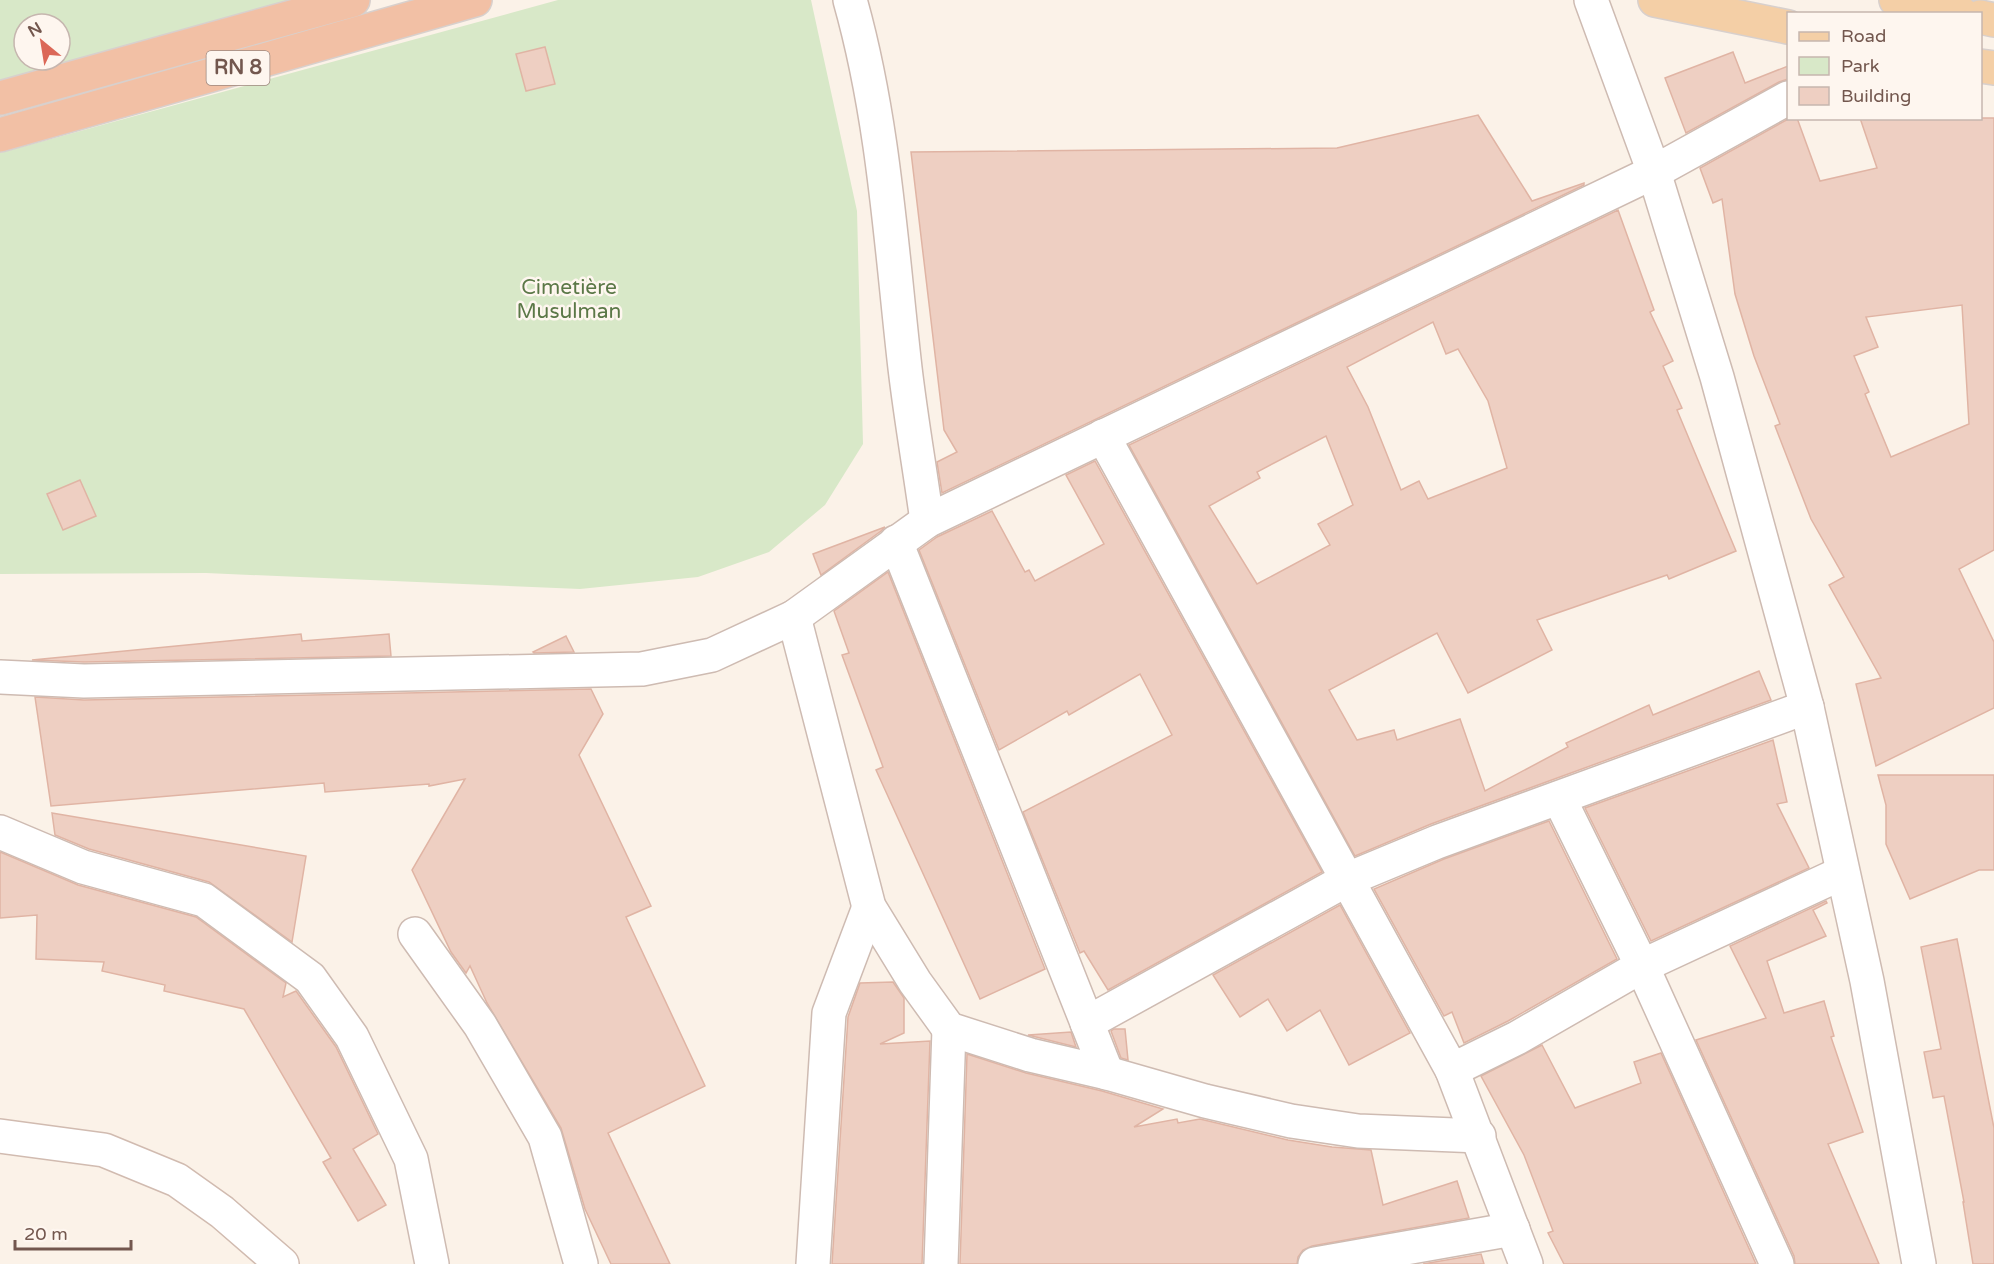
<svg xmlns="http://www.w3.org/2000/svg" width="1994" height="1264" font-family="'Varela Round',sans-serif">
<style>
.green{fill:#d8e8c8;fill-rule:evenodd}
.building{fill:#eecfc2;stroke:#e0b4a4;stroke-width:1.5;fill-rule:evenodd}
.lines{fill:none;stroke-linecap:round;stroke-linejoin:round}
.minor-casing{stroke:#cebbb2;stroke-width:36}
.tertiary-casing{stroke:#cebbb2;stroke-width:36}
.secondary-casing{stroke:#d1bbb0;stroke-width:36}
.primary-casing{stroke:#d8d0cd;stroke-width:36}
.trunk-casing{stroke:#d8d0cd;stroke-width:36}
.minor{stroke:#fff;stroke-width:33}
.tertiary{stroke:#fff;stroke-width:33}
.secondary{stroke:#fff;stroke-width:33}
.primary{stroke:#f4cfa6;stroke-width:33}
.trunk{stroke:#f2c0a5;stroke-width:33}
.labels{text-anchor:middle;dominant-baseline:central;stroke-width:5;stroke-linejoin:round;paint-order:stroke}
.shield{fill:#fef6ef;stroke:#9d877e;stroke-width:1.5}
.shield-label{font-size:20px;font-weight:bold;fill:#73574e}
.park-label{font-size:21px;fill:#5b7847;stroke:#fef6ef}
</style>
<rect width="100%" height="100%" fill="#fbf2e8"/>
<g class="green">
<path d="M0,0H301L0,89ZM24,24H60V60H24Z"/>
<path d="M558,0H811L857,211L863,444L825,505L769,552L698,577L580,589L206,573L0,574V153Z"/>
</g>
<g class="building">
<path d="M545,47L555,84L526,91L516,54Z"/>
<path d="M1733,52L1745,83L1788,66V79L1779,82L1686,133L1665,78Z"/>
<path d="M1478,115L1532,201L1584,183V185L942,493L937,462L957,452L944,430L911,152L1337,148Z"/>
<path d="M1790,118H1797L1820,181L1877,168L1860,118H1994V550L1959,569L1994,642V708L1876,766L1856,684L1881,678L1829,585L1844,577L1811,519L1775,426L1780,424L1754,356L1735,294L1722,199L1713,203L1700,168ZM1962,305L1969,424L1891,457L1865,394L1869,392L1854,356L1878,347L1866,317Z"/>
<path d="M1618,210L1654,310L1650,312L1673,361L1663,366L1682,408L1677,410L1736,551L1669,579L1667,575L1537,620L1552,650L1468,693L1437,633L1329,690L1357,740L1394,730L1397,740L1460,719L1485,791L1568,747L1566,743L1649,705L1653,715L1759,671L1771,700L1431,824L1355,856L1129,445ZM1433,322L1446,354L1458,349L1488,401L1507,468L1428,499L1419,481L1401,490L1368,407L1347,367ZM1326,436L1353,505L1318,524L1330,545L1257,584L1209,506L1260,478L1257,472Z"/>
<path d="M1095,461L1322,872L1108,990L1084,951L1080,953L1023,812L1172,735L1140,674L1069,715L1067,711L999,750L919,550L937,537L992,511L1025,572L1029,570L1035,581L1104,544L1066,475Z"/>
<path d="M80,480L96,516L63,530L47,494Z"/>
<path d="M885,527L881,531L821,575L813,554Z"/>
<path d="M888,572L1045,969L980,999L876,770L883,767L842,655L849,653L834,611Z"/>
<path d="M301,634L302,641L389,634L391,656L84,662L32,660Z"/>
<path d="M566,636L574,652L534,653L533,652Z"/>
<path d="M591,689L603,714L579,755L651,906L626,917L705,1086L608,1133L670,1264H611L585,1209L561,1128L487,1003L470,966L466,973L451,952L412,870L465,779L429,786V784L325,792L324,783L51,806L35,697L84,700Z"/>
<path d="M1773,740L1787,802L1777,804L1809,868L1651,941L1585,808Z"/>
<path d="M1878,775H1994V870H1979L1910,899L1886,844V805Z"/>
<path d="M52,813L306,856L292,942L209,882L89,849L55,835Z"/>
<path d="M1549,821L1617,959L1508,1021L1464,1043L1452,1012L1444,1016L1374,889L1444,859Z"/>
<path d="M0,852L78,885L196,917L286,983L283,997L296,991L336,1047L378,1134L353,1149L386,1205L358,1221L323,1162L331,1158L244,1009L164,991L165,985L102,971L104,962L36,959L37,915L0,918Z"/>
<path d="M1826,901L1827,903L1813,910L1826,936L1767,961L1784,1013L1824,1001L1834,1036L1831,1037L1863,1132L1828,1144L1879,1264H1795L1794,1256L1696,1040L1766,1018L1730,946Z"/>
<path d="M1340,905L1410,1033L1349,1065L1320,1010L1287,1031L1268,999L1240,1017L1213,975Z"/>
<path d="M1957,939L1994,1128V1264H1973L1963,1202H1964L1944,1096L1933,1098L1924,1052L1941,1049L1921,947Z"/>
<path d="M893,982L904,998V1033L880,1044L930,1041L922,1264H832L848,1017L860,983Z"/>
<path d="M1114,1029H1125L1128,1060L1121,1058L1111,1031Z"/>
<path d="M1071,1032L1076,1047L1028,1035Z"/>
<path d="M1542,1045L1575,1108L1641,1083L1634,1062L1661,1053L1756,1264H1564L1548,1233L1553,1231L1524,1155L1481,1076Z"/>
<path d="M967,1054L1026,1073L1102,1091L1163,1109L1134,1127L1177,1119L1178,1123L1200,1119L1288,1140L1332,1147L1371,1150L1383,1205L1457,1181L1469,1218L1312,1246L1303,1250L1298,1257L1297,1264H960Z"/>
<path d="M1481,1254L1484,1264H1423Z"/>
</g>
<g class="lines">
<defs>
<g id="minor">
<path d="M850,0C884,120 891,245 905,368C911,419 920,470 927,521"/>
<path d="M1103,436L1452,1070L1517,1038L1642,966L1842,873"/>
<path d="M896,542L1107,1073"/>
<path d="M794,617L869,907L915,982L949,1029L1030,1055L1107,1073L1205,1101L1291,1121L1358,1131L1479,1136"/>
<path d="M0,677L84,681L642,669L712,655L794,617L927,521L1654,172L1788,98"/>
<path d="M1559,798L1642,966L1777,1264"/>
<path d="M0,832L83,867L204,900L310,978L352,1037L411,1159L432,1264"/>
<path d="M415,934L480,1025L545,1137L581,1264"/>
<path d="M1087,1023L1348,879L1437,842L1807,707"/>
<path d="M1452,1070L1526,1264"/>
<path d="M813,1264L829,1013L869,907"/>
<path d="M941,1264L949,1029"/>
<path d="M1315,1264L1513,1229"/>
</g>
<path id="tertiary" d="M1591,0L1654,172L1717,377L1807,707L1867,981L1919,1264"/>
<path id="secondary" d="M0,1136L104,1150L177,1180L222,1212L282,1264"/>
<g id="primary">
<path d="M1655,0L1788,27"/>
<path d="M1896,0L1962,14"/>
<path d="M1980,17L1994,20"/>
<path d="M1980,66L1994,68"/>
</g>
<g id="trunk">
<path d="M0,98L353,0"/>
<path d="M0,135L475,0"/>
</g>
</defs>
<use href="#minor" class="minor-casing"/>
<use href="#tertiary" class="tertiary-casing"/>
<use href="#secondary" class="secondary-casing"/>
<use href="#primary" class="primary-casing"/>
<use href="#trunk" class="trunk-casing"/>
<use href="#minor" class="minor"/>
<use href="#tertiary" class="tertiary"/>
<use href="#secondary" class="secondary"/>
<use href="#primary" class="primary"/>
<use href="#trunk" class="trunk"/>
</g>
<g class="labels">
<rect class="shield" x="206.5" y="51" width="63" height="34" rx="4.5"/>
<g class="shield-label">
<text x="238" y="68">RN 8</text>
</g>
<g class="park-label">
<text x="569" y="287">Cimetière<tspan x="569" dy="24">Musulman</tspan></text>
</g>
</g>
<rect x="1787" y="12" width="195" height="108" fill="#fef6ef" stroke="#c6b6af" stroke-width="1.5"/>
<rect x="1799" y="32" width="30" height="9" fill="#f4cfa6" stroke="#c6b6af" stroke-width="1.5"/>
<text x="1841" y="42" font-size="18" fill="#73574e">Road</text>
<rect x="1799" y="57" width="30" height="18" fill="#d8e8c8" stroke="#c6b6af" stroke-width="1.5"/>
<text x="1841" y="72" font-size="18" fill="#73574e">Park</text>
<rect x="1799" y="87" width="30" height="18" fill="#eecfc2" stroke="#c6b6af" stroke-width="1.5"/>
<text x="1841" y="102" font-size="18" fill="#73574e">Building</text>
<g transform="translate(42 42) rotate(330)"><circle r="28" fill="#fef6ef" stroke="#c6b6af" stroke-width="1.5"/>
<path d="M0-4.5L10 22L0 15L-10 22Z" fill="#db6757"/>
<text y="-9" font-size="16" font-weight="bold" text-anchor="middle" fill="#73574e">N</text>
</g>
<path d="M15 1240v9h116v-9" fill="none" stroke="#73574e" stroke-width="3"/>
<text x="24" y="1240" font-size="18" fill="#73574e" stroke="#fef6ef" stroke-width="4.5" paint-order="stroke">20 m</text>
</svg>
